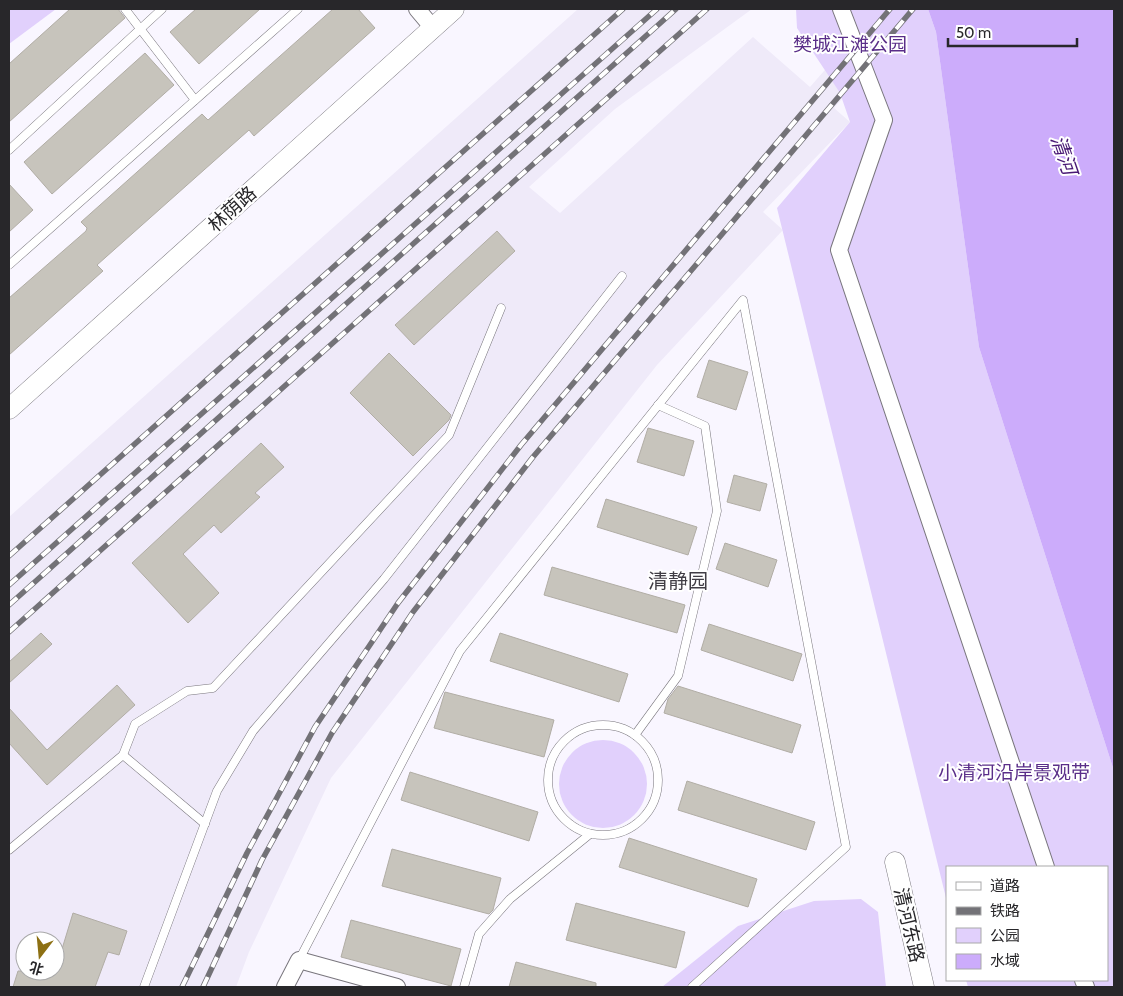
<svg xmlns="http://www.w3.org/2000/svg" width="1123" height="996" font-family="Cabin,'Noto Sans SC',sans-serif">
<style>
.built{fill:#efeaf9;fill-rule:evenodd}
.green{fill:#e1d0fc}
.water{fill:#ccacfb}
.building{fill:#c7c4bc;stroke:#b1ada5}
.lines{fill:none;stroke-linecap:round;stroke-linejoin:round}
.service-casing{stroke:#79767d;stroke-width:9}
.minor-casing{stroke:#79767d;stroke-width:18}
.tertiary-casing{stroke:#79767d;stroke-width:21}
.service{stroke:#fff;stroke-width:8}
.minor{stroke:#fff;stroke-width:16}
.tertiary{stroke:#fff;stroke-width:20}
.rail-casing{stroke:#737277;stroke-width:5.5}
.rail{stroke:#fff;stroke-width:4;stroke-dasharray:11;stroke-linecap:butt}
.labels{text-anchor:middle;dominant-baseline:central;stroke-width:4;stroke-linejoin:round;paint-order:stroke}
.park-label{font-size:19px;fill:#5a2e89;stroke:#fff}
.street-label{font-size:19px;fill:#28272a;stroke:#fff}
.water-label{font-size:20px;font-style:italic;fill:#481974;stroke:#fff}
.neighbourhood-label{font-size:20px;fill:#413e45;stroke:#fff}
</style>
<rect width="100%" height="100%" fill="#f9f6ff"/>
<path class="built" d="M578,9H752L615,109L529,187L560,213L753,37L810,87L878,9H920L834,108L850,122L763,212L783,230L657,365L331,778L249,952L236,987H9V517ZM25,941H55V971H25Z"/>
<g class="green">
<path d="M9,9H56L9,44Z"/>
<path d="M796,9H928L936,32L979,347L1114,771V987H968L966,980H1107V867H947V902L777,208L850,122L840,93L797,28Z"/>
<circle cx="603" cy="784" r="44"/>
<path d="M861,899L878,912L886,987H662L738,926L814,901Z"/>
</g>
<path class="water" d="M928,9H1114V771L979,347L936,32Z"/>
<g class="building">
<path d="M70,9H118L125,18L9,122V64Z"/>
<path d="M196,9H260L199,64L170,32Z"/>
<path d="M333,9H358L375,28L254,136L249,130L97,265L103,271L9,355V298L86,231L87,228L81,222L202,114L208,120Z"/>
<path d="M145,53L174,85L52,194L24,162Z"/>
<path d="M9,184L33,210L9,232Z"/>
<path d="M497,231L515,251L414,345L395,325Z"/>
<path d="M389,353L451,415L449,420L413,456L350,393Z"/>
<path d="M709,360L748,372L736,410L697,397Z"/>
<path d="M648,428L694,441L684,476L637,462Z"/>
<path d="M261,443L284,467L255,493L260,497L221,533L214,525L183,554L219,593L188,623L132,563Z"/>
<path d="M734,475L767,484L760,511L727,502Z"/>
<path d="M606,499L697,527L688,555L597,527Z"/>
<path d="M725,543L777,560L768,587L716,569Z"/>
<path d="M552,567L685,605L677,633L544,595Z"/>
<path d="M709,624L802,654L793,681L701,650Z"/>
<path d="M41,633L52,644L9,683V662Z"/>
<path d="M500,633L628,674L619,702L490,661Z"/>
<path d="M117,685L135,705L47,785L9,743V708L47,750Z"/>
<path d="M678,686L801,725L792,753L664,713L668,699Z"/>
<path d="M445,692L554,720L544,757L434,728Z"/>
<path d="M410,772L538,812L529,841L401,800Z"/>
<path d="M687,781L815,822L806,850L678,810Z"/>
<path d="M629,838L757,879L748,907L619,867Z"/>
<path d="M392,849L501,878L493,910L489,914L382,886Z"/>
<path d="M576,903L685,932L676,968L566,940Z"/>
<path d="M73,913L127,931L119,955L108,952L95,987H13L18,971H55V947L62,949Z"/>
<path d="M351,920L461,949L451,986L341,957Z"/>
<path d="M516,962L596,983V987H509Z"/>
</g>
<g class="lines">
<defs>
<g id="service">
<path d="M125,9L195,100"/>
<path d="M9,150L162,9"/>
<path d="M9,265L298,9"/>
<circle cx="603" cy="780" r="55"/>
<path d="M635,735L678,676L717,511L705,426L658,405"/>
<path d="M123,755L135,724L187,691L213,688L449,435L501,308"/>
<path d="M9,850L123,755L205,824"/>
<path d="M299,960L460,651L743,300L846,847L692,987"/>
<path d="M144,987L217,791L253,731L384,579L622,276"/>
<path d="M464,987L479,934L510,899L590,834"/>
</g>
<g id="minor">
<path d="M417,9L433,28"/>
<path d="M841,9L884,120L839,250L1046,867"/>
<path d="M1083,980L1086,987"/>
<path d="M285,987L299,960L397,987"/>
</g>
<g id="tertiary">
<path d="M9,409L454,9"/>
<path d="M895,862L924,987"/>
</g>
</defs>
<use href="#service" class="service-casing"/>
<use href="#minor" class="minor-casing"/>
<use href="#tertiary" class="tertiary-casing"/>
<use href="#service" class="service"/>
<use href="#minor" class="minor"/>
<use href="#tertiary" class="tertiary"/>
<defs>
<g id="rail">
<path d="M9,556L623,9"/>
<path d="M9,585L657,9"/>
<path d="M9,605L676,9"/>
<path d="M9,632L707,9"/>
<path d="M182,987L247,853L315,727L398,603L521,445L890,9"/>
<path d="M203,987L262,860L332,733L413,612L533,457L913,9"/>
</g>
</defs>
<use href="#rail" class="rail-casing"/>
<use href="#rail" class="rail"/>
</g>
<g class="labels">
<g class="park-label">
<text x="850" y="44">樊城江滩公园</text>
<text x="1014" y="772">小清河沿岸景观带</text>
</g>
<g class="street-label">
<text transform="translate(232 209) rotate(-42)">林荫路</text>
<text transform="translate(909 925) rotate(77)">清河东路</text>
</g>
<g class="water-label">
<text transform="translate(1064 155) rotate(71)">清河</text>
</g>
<g class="neighbourhood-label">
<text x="678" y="581">清静园</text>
</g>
</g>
<rect width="1123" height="996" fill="none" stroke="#28272a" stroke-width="20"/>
<rect x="946" y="866" width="162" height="115" fill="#ffffff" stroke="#a9a9aa"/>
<rect x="956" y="882" width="25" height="8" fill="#ffffff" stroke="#a9a9aa"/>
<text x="990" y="891" font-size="15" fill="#28272a">道路</text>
<rect x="956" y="907" width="25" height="8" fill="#737277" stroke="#a9a9aa"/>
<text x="990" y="916" font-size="15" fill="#28272a">铁路</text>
<rect x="956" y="928" width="25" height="15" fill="#e1d0fc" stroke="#a9a9aa"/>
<text x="990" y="941" font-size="15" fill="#28272a">公园</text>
<rect x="956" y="954" width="25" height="15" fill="#ccacfb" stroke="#a9a9aa"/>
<text x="990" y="966" font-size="15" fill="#28272a">水域</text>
<g transform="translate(40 956) rotate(196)"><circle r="24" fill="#ffffff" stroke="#a9a9aa"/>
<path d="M0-4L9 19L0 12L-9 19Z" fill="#8d7013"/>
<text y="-8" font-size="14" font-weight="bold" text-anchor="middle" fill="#28272a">北</text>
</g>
<path d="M948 38v8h129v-8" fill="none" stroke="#28272a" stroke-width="2.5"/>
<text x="956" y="38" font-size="15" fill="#28272a" stroke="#ffffff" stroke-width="4" paint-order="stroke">50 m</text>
</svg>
